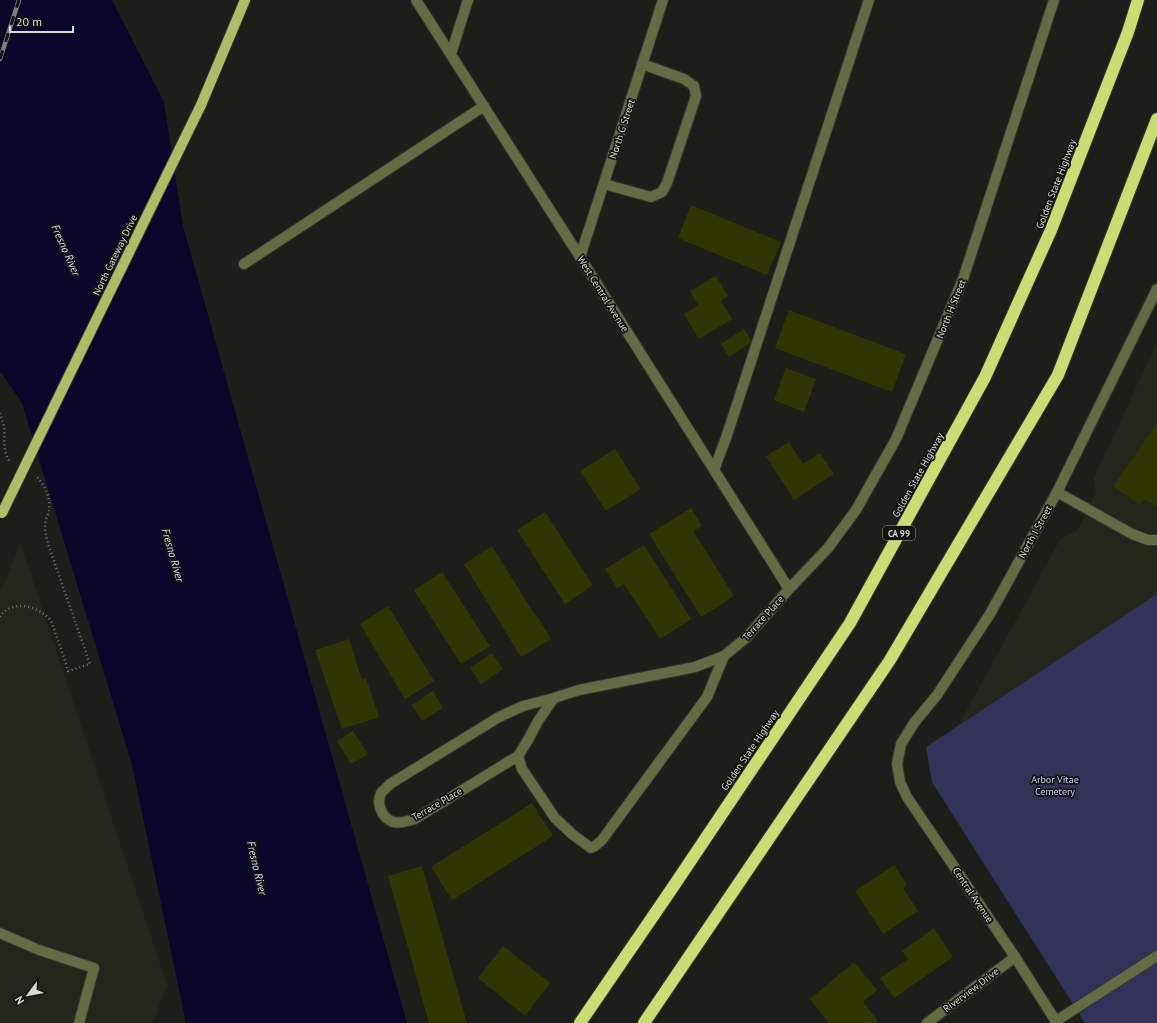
<svg xmlns="http://www.w3.org/2000/svg" width="1157" height="1023" font-family="'PT Sans',sans-serif">
<style>
.built{fill:#24261c}
.green{fill:#323259}
.water{fill:#0b072b}
.building{fill:#303603}
.lines{fill:none;stroke-linecap:round;stroke-linejoin:round}
.minor-casing{stroke:#373834;stroke-width:12}
.major-casing{stroke:#373834;stroke-width:12}
.highway-casing{stroke:#373834;stroke-width:14}
.path{stroke:#72736f;stroke-width:2.5;stroke-dasharray:1 3;stroke-linecap:butt}
.minor{stroke:#656c45;stroke-width:10}
.major{stroke:#aebc67;stroke-width:10}
.highway{stroke:#ccdc74;stroke-width:12}
.rail-casing{stroke:#7e7f7b;stroke-width:4.5}
.rail{stroke:#141511;stroke-width:3;stroke-dasharray:9;stroke-linecap:butt}
.major-bridge-casing{stroke:#373834;stroke-width:12;stroke-linecap:butt}
.major-bridge{stroke:#aebc67;stroke-width:10}
.labels{text-anchor:middle;dominant-baseline:central;stroke-width:3.5;stroke-linejoin:round;paint-order:stroke}
.shield{fill:#141511;stroke:#9e9f9c;stroke-width:1}
.shield-label{font-size:9px;font-weight:bold;fill:#d9dad7}
.street-label{font-size:10px;fill:#d9dad7;stroke:#141511}
.park-label{font-size:10px;fill:#ccd0fc;stroke:#141511}
.water-label{font-size:11px;font-style:italic;fill:#daddfa;stroke:#141511}
</style>
<rect width="100%" height="100%" fill="#1d1e1a"/>
<g class="built">
<path d="M1157,342V598L958,726L1061,538L1077,531L1096,492L1094,478Z"/>
<path d="M20,542L167,985L153,1023H0V594Z"/>
</g>
<path class="green" d="M1157,594V1023H1085L932,782L926,747Z"/>
<path class="water" d="M0,0H112L164,102L183,226L407,1023H186L132,765L22,403L0,371Z"/>
<g class="building">
<path d="M691,205L781,242L767,275L678,238Z"/>
<path d="M716,276L728,296L721,301L732,319L699,339L684,314L698,305L690,291Z"/>
<path d="M789,310L906,354L892,392L775,348Z"/>
<path d="M744,329L752,342L729,357L721,344Z"/>
<path d="M786,368L816,379L804,412L774,400Z"/>
<path d="M1157,424V507L1145,499L1140,505L1113,486Z"/>
<path d="M789,442L803,464L820,453L834,474L794,500L766,456Z"/>
<path d="M615,449L641,489L606,511L580,471Z"/>
<path d="M691,508L702,526L693,531L734,596L701,617L649,534Z"/>
<path d="M545,512L593,585L565,604L517,530Z"/>
<path d="M644,545L691,619L660,639L624,584L617,588L605,569Z"/>
<path d="M492,546L535,615L536,614L551,639L521,657L464,564Z"/>
<path d="M442,572L490,646L461,664L414,590Z"/>
<path d="M388,606L434,681L405,699L360,624Z"/>
<path d="M349,639L362,680L366,678L379,717L342,729L315,650Z"/>
<path d="M492,653L503,669L481,684L470,668Z"/>
<path d="M433,691L443,708L422,721L412,705Z"/>
<path d="M353,731L368,754L351,764L337,741Z"/>
<path d="M532,803L553,836L452,900L431,867Z"/>
<path d="M894,865L907,885L903,888L918,911L883,934L855,891Z"/>
<path d="M422,866L467,1023H429L388,876Z"/>
<path d="M934,928L953,957L894,998L880,978L908,959L902,951Z"/>
<path d="M503,946L550,983L525,1016L478,978Z"/>
<path d="M854,962L877,990L863,1002L878,1021L876,1023H829L810,999Z"/>
</g>
<g class="lines">
<defs>
<g id="minor">
<path d="M416,0L580,257L789,589"/>
<path d="M451,54L468,0"/>
<path d="M604,184L651,197L662,192L667,183L696,96L694,86L684,79L642,64"/>
<path d="M580,257L663,0"/>
<path d="M244,264L484,106"/>
<path d="M714,470L726,438L869,0"/>
<path d="M1057,492L1132,534L1148,540H1157"/>
<path d="M554,698L538,721L528,740L518,756L415,819C408,821 400,824 393,822C382,818 376,804 381,793C383,790 388,787 390,784L499,717L523,706L554,698L579,690L695,667L724,656L747,637L789,589L828,548L856,510L896,439L963,279L1054,0"/>
<path d="M518,756L522,769L555,818L572,834L591,848L595,846L602,840L707,697L724,656"/>
<path d="M0,933L39,950L94,968L79,1023"/>
<path d="M1056,1021L1157,956"/>
<path d="M927,1023L1015,957"/>
<path d="M1057,1023L1015,957L907,797L900,782L897,764L901,744L914,723L937,695L990,614L1057,492L1157,289"/>
</g>
<path id="major" d="M201,105L245,0"/>
<g id="highway">
<path d="M580,1023L673,887L850,623L985,377L1051,230L1128,32L1138,0"/>
<path d="M644,1023L890,660L1058,375L1157,119"/>
</g>
</defs>
<use href="#minor" class="minor-casing"/>
<use href="#major" class="major-casing"/>
<use href="#highway" class="highway-casing"/>
<g class="path">
<path d="M0,413C1,417 3,421 4,426C5,438 2,451 10,462"/>
<path d="M0,617C4,610 12,606 21,606C32,606 47,613 52,623C54,628 55,633 57,638C61,649 65,660 68,671L90,664L48,544C46,536 44,527 46,519C47,516 49,513 49,510C51,498 45,485 36,476"/>
</g>
<use href="#minor" class="minor"/>
<use href="#major" class="major"/>
<use href="#highway" class="highway"/>
<defs>
<path id="rail" d="M0,59L19,0"/>
</defs>
<use href="#rail" class="rail-casing"/>
<use href="#rail" class="rail"/>
<defs>
<path id="major-bridge" d="M2,513L201,105"/>
</defs>
<use href="#major-bridge" class="major-bridge-casing"/>
<use href="#major-bridge" class="major-bridge"/>
</g>
<g class="labels">
<rect class="shield" x="883" y="526" width="32" height="14" rx="3"/>
<g class="shield-label">
<text x="899" y="533">CA 99</text>
</g>
<g class="street-label">
<text transform="translate(622 129) rotate(-72)">North G Street</text>
<text transform="translate(1056 184) rotate(-69)">Golden State Highway</text>
<text transform="translate(115 255) rotate(-64)">North Gateway Drive</text>
<text transform="translate(603 294) rotate(58)">West Central Avenue</text>
<text transform="translate(951 309) rotate(-68)">North H Street</text>
<text transform="translate(918 475) rotate(-61)">Golden State Highway</text>
<text transform="translate(1035 532) rotate(-61)">North I Street</text>
<text transform="translate(763 618) rotate(-48)">Terrace Place</text>
<text transform="translate(750 750) rotate(-56)">Golden State Highway</text>
<text transform="translate(437 804) rotate(-30)">Terrace Place</text>
<text transform="translate(973 895) rotate(56)">Central Avenue</text>
<text transform="translate(971 990) rotate(-37)">Riverview Drive</text>
</g>
<g class="park-label">
<text x="1055" y="779">Arbor Vitae<tspan x="1055" dy="12">Cemetery</tspan></text>
</g>
<g class="water-label">
<text transform="translate(66 250) rotate(66)">Fresno River</text>
<text transform="translate(173 555) rotate(74)">Fresno River</text>
<text transform="translate(257 868) rotate(77)">Fresno River</text>
</g>
</g>
<g transform="translate(28 995) rotate(238)" stroke="#141511" stroke-width="3" paint-order="stroke">
<path d="M0-3L7 15L0 10L-7 15Z" fill="#d9dad7"/>
<text y="-6" font-size="11" font-weight="bold" text-anchor="middle" fill="#d9dad7">N</text>
</g>
<path d="M10 26v6h63v-6" fill="none" stroke="#d9dad7" stroke-width="2"/>
<text x="16" y="26" font-size="12" fill="#d9dad7" stroke="#141511" stroke-width="3" paint-order="stroke">20 m</text>
</svg>
